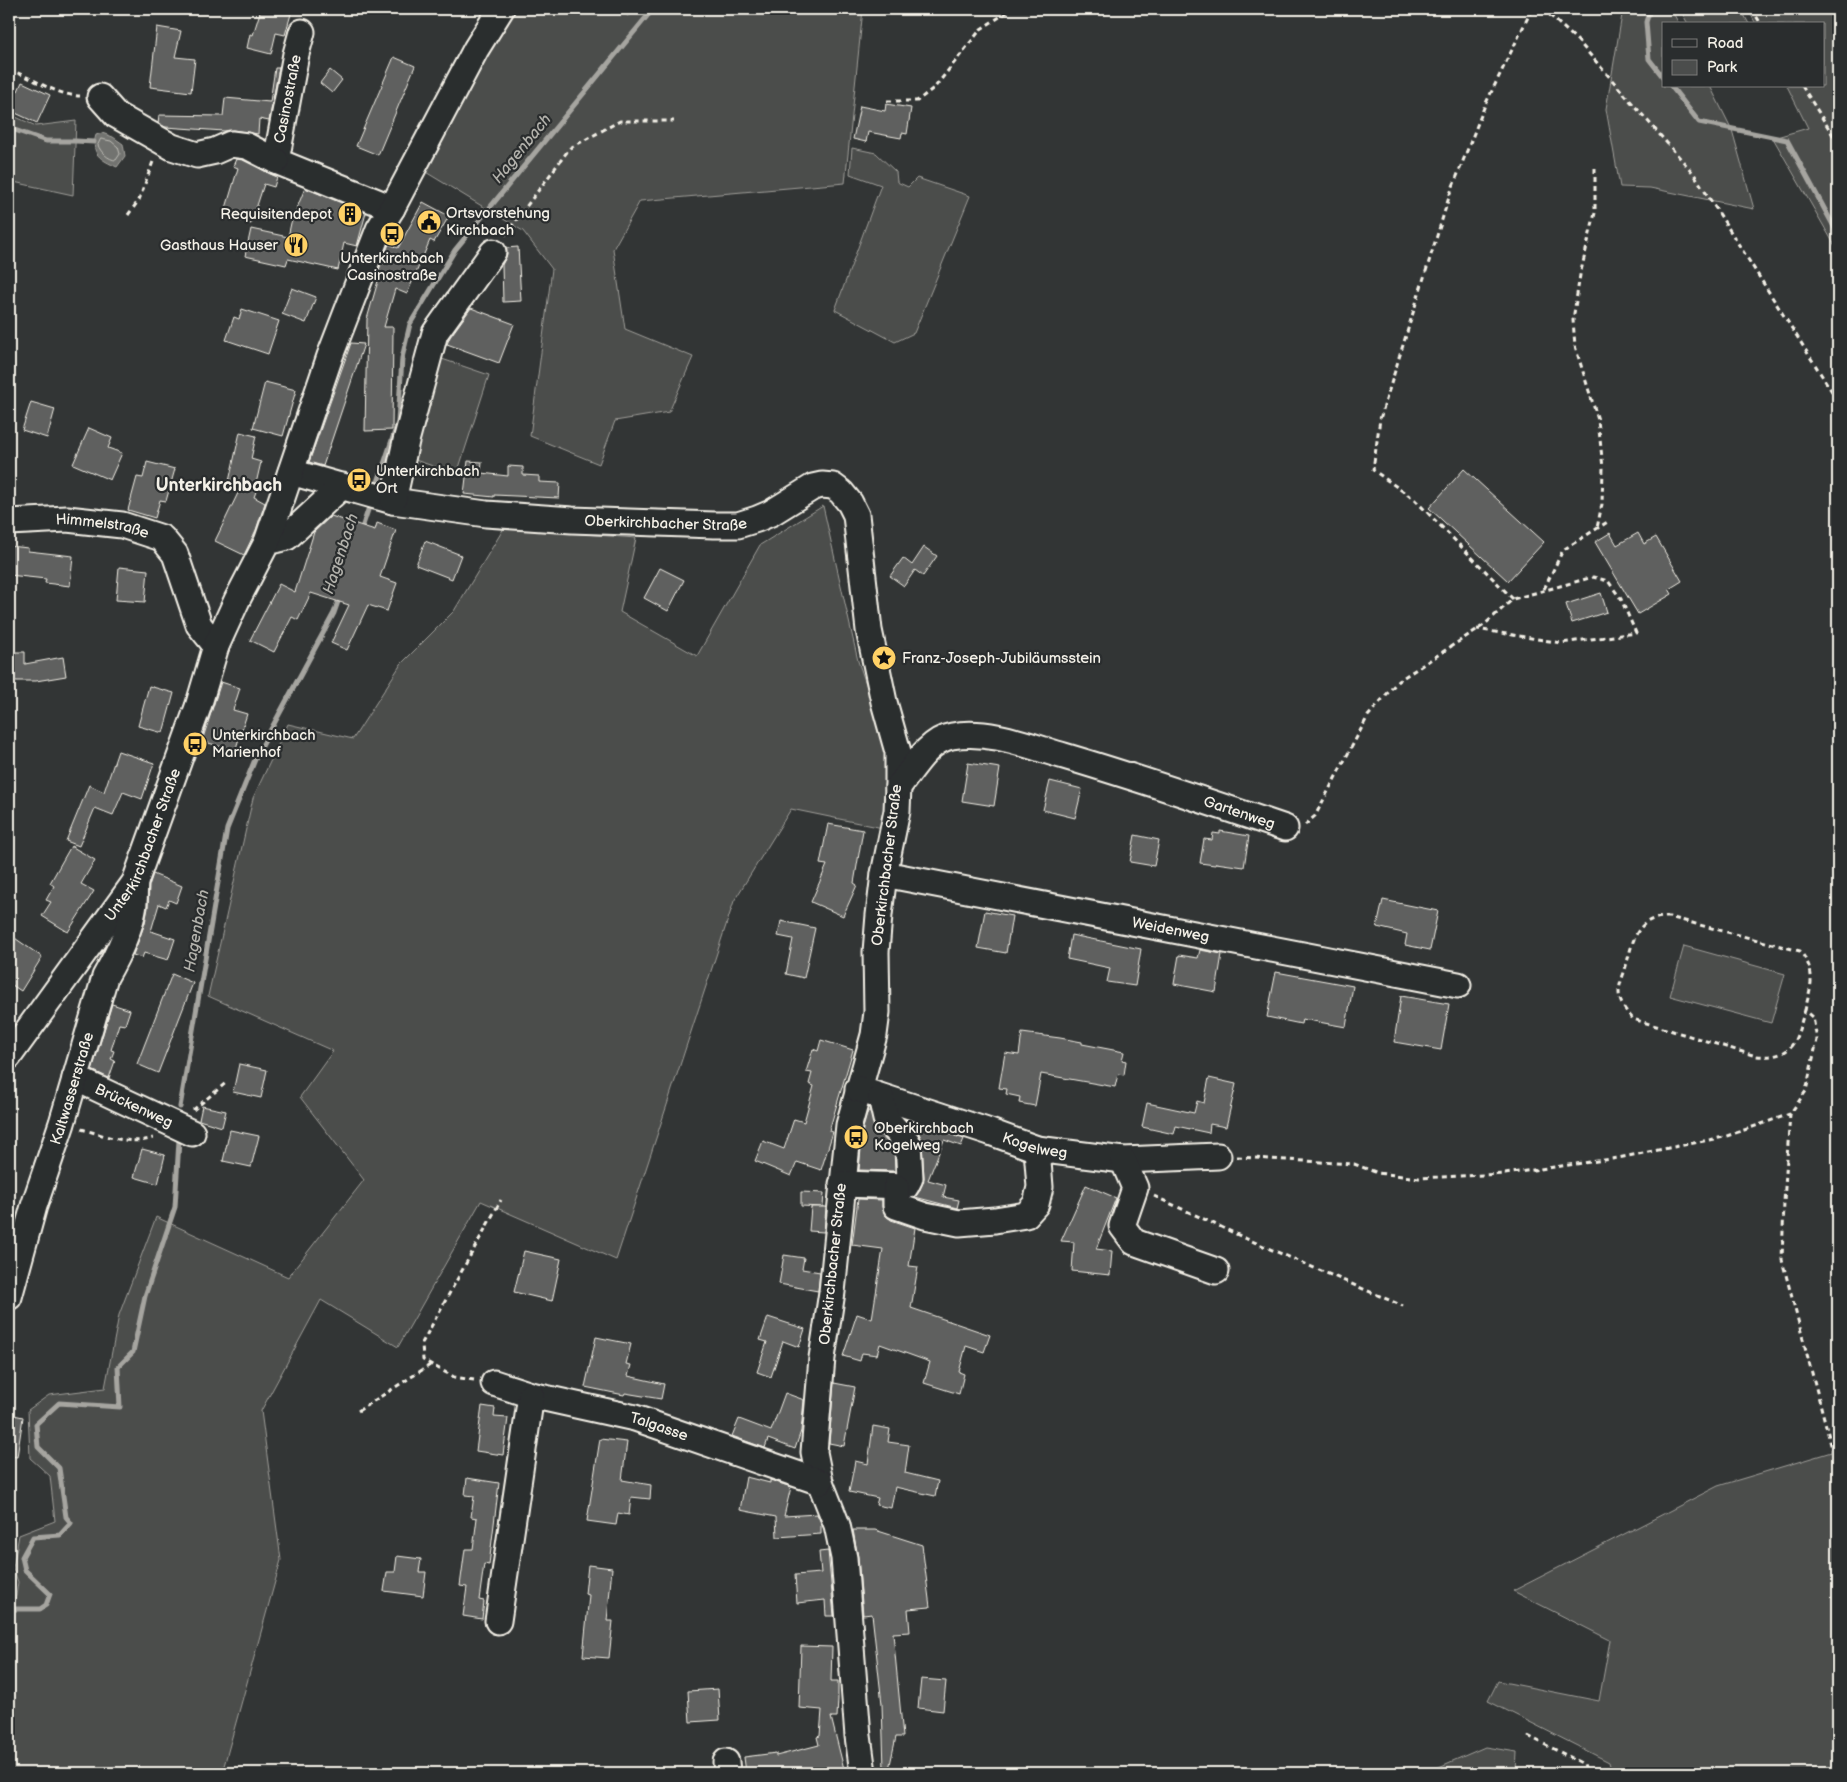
<svg xmlns="http://www.w3.org/2000/svg" width="1847" height="1782" font-family="'Balsamiq Sans',sans-serif">
<style>
.green{fill:#4b4d4c;stroke:#a09f9a}
.water{fill:#727370;stroke:#a6a5a0}
.lines{fill:none;stroke-linecap:round;stroke-linejoin:round}
.shore{stroke:#c0bfb8;stroke-width:1}
.stream{stroke:#a6a5a0;stroke-width:5}
.building{fill:#5f605f;stroke:#f4f1e8}
.minor-casing{stroke:#f4f1e8;stroke-width:29}
.path{stroke:#f4f1e8;stroke-width:3;stroke-dasharray:5 4;stroke-linecap:butt}
.minor{stroke:#2a2d2e;stroke-width:25}
.labels{text-anchor:middle;dominant-baseline:central;stroke-width:4.5;stroke-linejoin:round;paint-order:stroke}
.street-label{font-size:15px;fill:#f4f1e8;stroke:#2a2d2e}
.poi-label{font-size:15px;fill:#f4f1e8;stroke:#2a2d2e;text-anchor:start}
.water-label{font-size:16px;font-style:italic;fill:#b3b2ac;stroke:#2a2d2e}
.quarter-label{font-size:18px;font-weight:bold;fill:#f4f1e8;stroke:#2a2d2e}
</style>
<rect width="100%" height="100%" fill="#323535"/>
<filter id="ink" filterUnits="userSpaceOnUse"><feTurbulence type="fractalNoise" baseFrequency=".02" numOctaves="2"/><feDisplacementMap in="SourceGraphic" scale="10" xChannelSelector="R" yChannelSelector="G"/><feConvolveMatrix kernelMatrix="1 2 1 2 8 2 1 2 1" color-interpolation-filters="sRGB"/></filter>
<g filter="url(#ink)">
<g class="green">
<path d="M514,9H616L628,16L634,9H863L845,183L640,201L613,249L625,329L693,357L669,412L615,421L599,464L530,436L552,269L523,231L424,171Z"/>
<path d="M1623,9H1671L1679,24H1663V86H1710L1732,130L1754,209L1650,188L1620,187L1606,109Z"/>
<path d="M1680,9H1741L1749,24H1688Z"/>
<path d="M1748,9H1838V251L1773,138L1808,128L1787,86H1823V24H1756Z"/>
<path d="M9,114L36,126L76,121L73,195L9,181Z"/>
<path d="M852,148L876,153L896,172L897,182L908,187L917,178L970,196L914,333L895,342L835,310L881,185L850,174Z"/>
<path d="M439,358L489,375L457,474L406,457Z"/>
<path d="M823,506L858,661L885,739L888,790L883,828L791,809L734,901L616,1260L481,1201L398,1347L321,1300L261,1411L281,1560L222,1773H9V1612L16,1596L18,1582L13,1568L19,1535L55,1521L50,1476L30,1458L28,1410L49,1395L105,1388L119,1315L156,1217L288,1277L364,1180L300,1097L333,1051L208,996L253,798L288,724L353,739L401,664L454,611L504,528L636,538L620,612L697,656L760,545Z"/>
<path d="M1684,946L1785,974L1771,1023L1670,996Z"/>
<path d="M1838,1450V1773H1612L1609,1762L1488,1701L1498,1681L1599,1701L1610,1640L1513,1591L1718,1486Z"/>
<path d="M1485,1747L1517,1752L1516,1773H1425Z"/>
</g>
<path class="water" d="M102,133L113,137L123,144L125,156L117,167C101,160 90,154 96,135Z"/>
<g class="lines">
<path class="shore" d="M101,139L111,141L118,147L120,154L116,160C109,160 100,152 98,145Z"/>
<g class="stream">
<path d="M1650,9L1646,22L1649,59L1663,77"/>
<path d="M1671,86L1699,122L1787,140L1838,234"/>
<path d="M9,128L46,141H76L94,142"/>
<path d="M376,488L398,422L402,358L410,324L455,250L653,9"/>
<path d="M361,531L371,501"/>
<path d="M180,1107L227,829L256,757L334,613L340,596"/>
<path d="M9,1609H40L46,1605L50,1594L25,1570L22,1557L33,1537L60,1535L71,1523L66,1517L59,1468L38,1447L36,1424L59,1403L120,1407L118,1367L133,1352L145,1296L175,1207L179,1140"/>
</g>
</g>
<g class="building">
<path d="M261,9H272L291,14L285,35L276,33L271,54L247,48L250,34L253,35Z"/>
<path d="M157,27L181,31L175,57L195,59L191,92L150,87Z"/>
<path d="M394,57L415,66L378,155L356,146Z"/>
<path d="M275,68H279L269,121L259,119L258,134L233,130L224,131L165,127L158,123L159,115L223,116L225,98L270,102Z"/>
<path d="M330,70L342,80L332,93L320,83Z"/>
<path d="M22,82L50,95L37,123L9,110V87L18,91Z"/>
<path d="M886,104L911,108L907,134L902,133L901,138L868,132L866,142L853,139L860,106L885,111Z"/>
<path d="M236,159L243,160L277,177L274,187L264,184L251,224L224,215L238,168L233,166Z"/>
<path d="M305,188L366,213L357,246L344,243L338,270L288,259L286,265L245,256L251,229L288,237L291,223Z"/>
<path d="M423,202L449,216L434,242L430,240L407,294L395,289L384,327H393L392,430L365,431L367,319L378,281L375,280L389,244L398,248Z"/>
<path d="M518,247L521,301L503,302L502,265L507,254L506,248Z"/>
<path d="M292,288L316,297L306,323L282,314Z"/>
<path d="M471,308L514,324L499,363L447,344L450,337Z"/>
<path d="M242,309L279,321L268,354L226,340L234,317L239,319Z"/>
<path d="M351,343L364,344L323,466L309,462Z"/>
<path d="M265,382L296,390L283,436L253,428Z"/>
<path d="M31,402L55,409L47,438L22,430Z"/>
<path d="M89,428L112,438L108,448L122,453L110,480L73,464Z"/>
<path d="M240,432L256,436L251,459L261,462L255,488L257,489L254,497L265,503L256,530L244,555L215,541L239,491L228,486Z"/>
<path d="M468,461L482,462L481,473L508,476V466L523,467V475L539,476V482L560,483L559,498L494,495V497L464,494Z"/>
<path d="M147,462L175,469L166,501L160,500L155,518L128,510L137,477L143,478Z"/>
<path d="M1464,469L1544,542L1508,581L1429,508Z"/>
<path d="M331,516L375,530L377,523L396,530L380,577L397,583L387,611L368,605L347,650L331,643L349,605L311,593L298,620L292,617L274,652L250,640L279,584L295,592L314,532Z"/>
<path d="M1610,533L1617,545L1638,533L1644,544L1656,537L1682,581L1669,589L1672,594L1638,614L1595,542Z"/>
<path d="M425,541L461,555L452,579L416,565Z"/>
<path d="M10,546L28,548V551L73,556L70,586L45,583L46,579L9,575Z"/>
<path d="M924,547L937,556L923,576L915,570L904,586L890,576L903,558L912,565Z"/>
<path d="M119,567L148,570L145,602L116,600Z"/>
<path d="M660,568L684,580L668,611L644,598Z"/>
<path d="M1601,593L1607,612L1572,623L1566,604Z"/>
<path d="M9,652H25V664L63,657L66,676L36,681H9Z"/>
<path d="M221,682L240,688L233,710L247,714L235,751L202,741Z"/>
<path d="M149,686L174,693L163,733L138,726Z"/>
<path d="M118,751L154,763L142,799L123,792L113,815L95,808L79,846L66,841L89,785L104,792Z"/>
<path d="M968,763L1000,768L994,806L962,801Z"/>
<path d="M1050,781L1082,789L1075,818L1043,810Z"/>
<path d="M828,824L863,830L854,883L857,885L843,916L811,902L827,865L820,864Z"/>
<path d="M1220,831L1249,836L1244,867L1216,863L1215,865L1200,863L1204,839L1212,840L1213,833L1220,834Z"/>
<path d="M1135,835L1159,840L1154,866L1130,862Z"/>
<path d="M71,846L95,860L81,884L94,891L68,932L42,916L51,902L46,900L54,886L50,883Z"/>
<path d="M153,874L182,886L176,903L169,900L166,907L159,904L151,931L175,939L168,960L144,953L142,958L133,955L145,923L148,908L149,886Z"/>
<path d="M1383,900L1438,911L1430,950L1405,945L1407,934L1377,927Z"/>
<path d="M985,911L1012,916L1006,953L978,948Z"/>
<path d="M781,921L815,928L804,978L786,974L793,939L778,936Z"/>
<path d="M9,934L42,957L21,991L9,983Z"/>
<path d="M1071,935L1141,949L1135,986L1107,982L1110,968L1067,959Z"/>
<path d="M1200,950L1222,954L1216,992L1174,984L1179,955L1198,958Z"/>
<path d="M1276,972L1353,986L1346,1027L1302,1019L1301,1024L1267,1017Z"/>
<path d="M172,974L193,983L158,1073L137,1064Z"/>
<path d="M1401,996L1449,1004L1441,1050L1394,1042Z"/>
<path d="M112,1004L130,1010L125,1025L119,1024L111,1050L114,1051L111,1059L115,1061L109,1078L92,1070Z"/>
<path d="M1022,1033L1060,1038L1082,1042V1044L1124,1052L1122,1060L1126,1061L1124,1075L1118,1074L1115,1087L1041,1074L1035,1106L1019,1103L1020,1097L1006,1094L1007,1089L999,1088L1005,1053L1019,1055Z"/>
<path d="M821,1040L853,1050L829,1131L833,1132L821,1170L797,1162L791,1176L755,1161L763,1141L784,1149L794,1119L804,1122L814,1086L809,1084L812,1073L806,1072L813,1049L818,1051Z"/>
<path d="M239,1064L267,1070L261,1098L233,1092Z"/>
<path d="M1209,1078L1236,1084L1226,1127L1210,1124L1209,1133L1176,1126L1174,1134L1142,1127L1147,1103L1194,1113L1197,1101L1204,1103Z"/>
<path d="M202,1106L226,1111L222,1127L199,1120Z"/>
<path d="M868,1111H870L875,1129L894,1149L895,1171L859,1170L863,1128Z"/>
<path d="M906,1120L964,1139L961,1146L944,1140L928,1180L946,1185L943,1197L959,1200L957,1208L915,1197L919,1192L924,1178L922,1142L919,1133Z"/>
<path d="M230,1130L259,1136L251,1167L223,1161Z"/>
<path d="M142,1149L165,1155L158,1184L134,1177Z"/>
<path d="M1086,1185L1116,1198L1096,1249L1112,1251L1110,1275L1072,1271L1074,1242L1061,1241Z"/>
<path d="M801,1192L824,1193L823,1207L801,1206Z"/>
<path d="M858,1199L882,1200V1207L885,1215L891,1220L915,1228L909,1266L918,1267L911,1308L990,1335L984,1352L966,1346L959,1372L964,1374L959,1394L924,1383L930,1362L880,1344L877,1355L862,1353L860,1361L843,1356L857,1314L872,1319L883,1249L852,1245Z"/>
<path d="M811,1207H826L824,1232L809,1231Z"/>
<path d="M524,1251L561,1259L552,1301L514,1292Z"/>
<path d="M784,1255L804,1258L802,1269L820,1272L818,1291L779,1284Z"/>
<path d="M768,1317L805,1329L799,1347L783,1341L771,1377L757,1372L767,1342L760,1340Z"/>
<path d="M596,1337L631,1344L626,1364L631,1365L628,1376L664,1384L661,1399L625,1393L624,1395L585,1387Z"/>
<path d="M834,1383L855,1387L844,1446L829,1443Z"/>
<path d="M785,1393L804,1400L801,1431L795,1449L768,1439L765,1448L732,1436L739,1419L771,1431Z"/>
<path d="M482,1406L495,1408L494,1417L508,1418L503,1455L476,1451Z"/>
<path d="M9,1414L23,1417L17,1457L9,1456Z"/>
<path d="M873,1426L890,1429L888,1442L909,1445L905,1473L938,1481L935,1496L895,1487L891,1508L876,1505L878,1498L849,1492L855,1461L868,1464Z"/>
<path d="M600,1439L627,1442L622,1480L651,1485L650,1499L631,1497L629,1515L618,1513L616,1525L587,1521Z"/>
<path d="M746,1477L770,1483V1480L791,1487L784,1516L817,1514L821,1523V1534L777,1537L776,1517L740,1510Z"/>
<path d="M467,1478L499,1483L489,1565L484,1564L479,1600L484,1601L482,1619L463,1616L467,1587L460,1586L465,1549H473L477,1518L471,1517L474,1496L465,1495Z"/>
<path d="M853,1530H875L922,1545L930,1607L908,1609L910,1632L893,1633L903,1737H896L889,1769H884L882,1704L872,1614L863,1615L858,1557Z"/>
<path d="M828,1551L834,1616H826L825,1600L797,1603L795,1575L821,1573L819,1552Z"/>
<path d="M397,1556L421,1559L419,1572H426L423,1596L384,1591L387,1572H395Z"/>
<path d="M588,1565L612,1568L607,1621H613L609,1658L583,1656L589,1595L585,1594Z"/>
<path d="M801,1646L832,1647L831,1681H838V1699L837,1717H831L845,1773H746L744,1757L776,1753V1756L819,1745L817,1737L820,1736L822,1710L799,1708Z"/>
<path d="M921,1679L946,1681L943,1711L918,1708Z"/>
<path d="M718,1689L720,1720L690,1722L688,1691Z"/>
</g>
<g class="lines">
<defs>
<g id="minor">
<path d="M302,32L296,54L276,161L392,208"/>
<path d="M100,97L116,115L172,147L197,155L215,151L231,144L247,146L276,161"/>
<path id="s1" d="M291,472L393,501L486,514L572,520L714,525H738L757,519L771,513L813,487L822,485L833,486L841,492L850,503L856,515L869,630L884,702L898,752V787L897,811L884,874L879,915L876,952L877,1012L874,1035L849,1125L832,1292L822,1358L814,1452L820,1482L837,1525L844,1558L858,1736L863,1773"/>
<path d="M393,501L406,441L435,333L493,252"/>
<path id="s2" d="M9,522L67,519L122,525L162,538L175,554L199,625L216,646"/>
<path d="M267,542L287,537L342,486"/>
<path id="s3" d="M898,787C912,770 928,740 952,736C989,729 1029,746 1064,756C1138,778 1212,803 1285,828"/>
<path id="s4" d="M884,874L1458,985"/>
<path id="s5" d="M9,1056L135,882L198,707L216,646L237,600L267,542L330,356L379,229L392,208L476,49L501,9"/>
<path id="s6" d="M75,1078L192,1133"/>
<path id="s7" d="M858,1089L990,1132L1037,1149L1123,1160L1218,1156"/>
<path d="M1123,1160L1135,1188L1122,1226L1134,1242L1216,1271"/>
<path d="M842,1184L906,1186L910,1178L908,1143L886,1119L881,1097"/>
<path d="M896,1187V1206L925,1216L959,1223L995,1220L1026,1215L1036,1204L1040,1187L1037,1149"/>
<path id="s8" d="M9,1297L34,1206L62,1123L105,977C117,956 129,933 133,910C135,901 134,891 135,882"/>
<path id="s9" d="M494,1383L531,1395L635,1418L820,1482"/>
<path d="M498,1621L531,1395"/>
<path d="M726,1762L727,1773"/>
</g>
</defs>
<use href="#minor" class="minor-casing"/>
<g class="path">
<path d="M1543,9L1578,41L1694,174L1838,401"/>
<path d="M1752,9L1761,24"/>
<path d="M9,70C33,77 54,95 80,96"/>
<path d="M1802,86L1838,143"/>
<path d="M887,101H917L935,87L981,29L1012,9"/>
<path d="M1595,168V213L1580,275L1573,320L1575,346L1598,420L1603,468L1602,504L1597,528"/>
<path d="M128,215L139,200L154,159"/>
<path d="M505,235L570,148L620,121H674"/>
<path d="M1544,589L1563,550L1609,521"/>
<path d="M1513,599L1415,500L1373,470L1380,419L1450,194L1485,105L1532,9"/>
<path d="M1305,825L1315,816L1368,716L1398,681L1484,625L1513,599L1593,577L1608,581L1621,599L1636,633L1561,643L1477,629"/>
<path d="M193,1110L227,1082"/>
<path d="M1790,1114L1784,1202L1782,1260L1838,1471"/>
<path d="M81,1129C104,1135 130,1146 153,1138"/>
<path d="M1237,1157L1354,1164L1378,1173L1419,1178L1505,1174L1618,1158L1724,1137L1790,1114L1806,1091L1817,1040L1813,1017L1805,1010C1811,985 1817,973 1800,951L1669,917C1636,916 1633,941 1626,966C1624,974 1619,984 1619,992C1619,1003 1626,1011 1633,1019L1756,1056C1795,1059 1795,1041 1805,1010"/>
<path d="M1154,1196L1247,1239L1403,1306"/>
<path d="M474,1380L454,1377L423,1360L422,1343L501,1200"/>
<path d="M358,1411L430,1365"/>
<path d="M1528,1736L1584,1764L1587,1773"/>
</g>
<use href="#minor" class="minor"/>
</g>
</g>
<defs>
<symbol id="building-disc" viewBox="-11 -11 22 22"><circle r="9.5" fill="#ffd166" stroke="#2a2d2e"/><path d="M-4-6H4V6H1V3H-1V6H-4ZM-2.5-4.3h1.7v1.8h-1.7ZM.8-4.3h1.7v1.8H.8ZM-2.5-1h1.7V.8h-1.7ZM.8-1h1.7V.8H.8Z" fill="#111"/></symbol>
<symbol id="civic-disc" viewBox="-11 -11 22 22"><circle r="9.5" fill="#ffd166" stroke="#2a2d2e"/><path d="M-.6-6.5H3V-4.5H.6V-3L4-1V1h2V6H-6V1h2V-1L-.6-3ZM-1.2 2.5V6h2.4V2.5Z" fill="#111"/></symbol>
<symbol id="bus-disc" viewBox="-11 -11 22 22"><circle r="9.5" fill="#ffd166" stroke="#2a2d2e"/><path d="M-5-6H5V4H4V6H2V4H-2V6H-4V4H-5ZM-3.5-4V0h7V-4ZM-3.5 1.2v1.5H-2V1.2ZM2 1.2v1.5H3.5V1.2Z" fill="#111"/></symbol>
<symbol id="restaurant-disc" viewBox="-11 -11 22 22"><circle r="9.5" fill="#ffd166" stroke="#2a2d2e"/><path d="M-5-6h1v4h1v-4h1v4h1v-4h1v5L-1.5 .5V6h-2V.5L-5-1ZM5-6V6H3V1.5H1.5Q1.5-4 5-6Z" fill="#111"/></symbol>
<symbol id="sight-disc" viewBox="-11 -11 22 22"><circle r="9.5" fill="#ffd166" stroke="#2a2d2e"/><path d="M0-6L1.8-2.2L6-1.7L2.9 1.2L3.7 5.4L0 3.3L-3.7 5.4L-2.9 1.2L-6-1.7L-1.8-2.2Z" fill="#111"/></symbol>
</defs>
<g fill-rule="evenodd">
<use href="#building-disc" x="336" y="200" width="28" height="28"/>
<use href="#civic-disc" x="415" y="208" width="28" height="28"/>
<use href="#bus-disc" x="378" y="220" width="28" height="28"/>
<use href="#restaurant-disc" x="282" y="231" width="28" height="28"/>
<use href="#bus-disc" x="345" y="466" width="28" height="28"/>
<use href="#sight-disc" x="870" y="644" width="28" height="28"/>
<use href="#bus-disc" x="181" y="730" width="28" height="28"/>
<use href="#bus-disc" x="842" y="1123" width="28" height="28"/>
</g>
<g class="labels">
<g class="street-label">
<text transform="translate(288 99) rotate(-79)">Casinostraße</text>
<text stroke="none"><textPath href="#s1" startOffset="380">Oberkirchbacher Straße</textPath></text>
<text stroke="none"><textPath href="#s2" startOffset="94">Himmelstraße</textPath></text>
<text stroke="none"><textPath href="#s3" startOffset="375">Gartenweg</textPath></text>
<text stroke="none"><textPath href="#s5" startOffset="252">Unterkirchbacher Straße</textPath></text>
<text transform="translate(887 865) rotate(-83)">Oberkirchbacher Straße</text>
<text stroke="none"><textPath href="#s4" startOffset="292">Weidenweg</textPath></text>
<text stroke="none"><textPath href="#s8" startOffset="218">Kaltwasserstraße</textPath></text>
<text stroke="none"><textPath href="#s6" startOffset="65">Brückenweg</textPath></text>
<text stroke="none"><textPath href="#s7" startOffset="186">Kogelweg</textPath></text>
<text transform="translate(833 1264) rotate(-84)">Oberkirchbacher Straße</text>
<text stroke="none"><textPath href="#s9" startOffset="171">Talgasse</textPath></text>
</g>
<g class="poi-label">
<text x="446" y="213">Ortsvorstehung<tspan x="446" dy="17">Kirchbach</tspan></text>
<text x="332" y="214" text-anchor="end">Requisitendepot</text>
<text x="278" y="245" text-anchor="end">Gasthaus Hauser</text>
<text x="392" y="258" text-anchor="middle">Unterkirchbach<tspan x="392" dy="17">Casinostraße</tspan></text>
<text x="376" y="471">Unterkirchbach<tspan x="376" dy="17">Ort</tspan></text>
<text x="902" y="658">Franz-Joseph-Jubiläumsstein</text>
<text x="212" y="735">Unterkirchbach<tspan x="212" dy="17">Marienhof</tspan></text>
<text x="874" y="1128">Oberkirchbach<tspan x="874" dy="17">Kogelweg</tspan></text>
</g>
<g class="water-label">
<text transform="translate(522 149) rotate(-51)">Hagenbach</text>
<text transform="translate(341 554) rotate(-72)">Hagenbach</text>
<text transform="translate(197 931) rotate(-80)">Hagenbach</text>
</g>
<g class="quarter-label">
<text x="219" y="485">Unterkirchbach</text>
</g>
</g>
<rect width="1847" height="1782" fill="none" stroke="#2a2d2e" stroke-width="30"/>
<rect x="15" y="15" width="1817" height="1752" fill="none" stroke="#f4f1e8" stroke-width="2" filter="url(#ink)"/>
<rect x="1662" y="22" width="162" height="65" fill="#2a2d2e" stroke="#7b7b78"/>
<rect x="1672" y="39" width="25" height="8" fill="#2a2d2e" stroke="#7b7b78"/>
<text x="1707" y="48" font-size="15" fill="#f4f1e8">Road</text>
<rect x="1672" y="60" width="25" height="15" fill="#4b4d4c" stroke="#7b7b78"/>
<text x="1707" y="72" font-size="15" fill="#f4f1e8">Park</text>
</svg>
